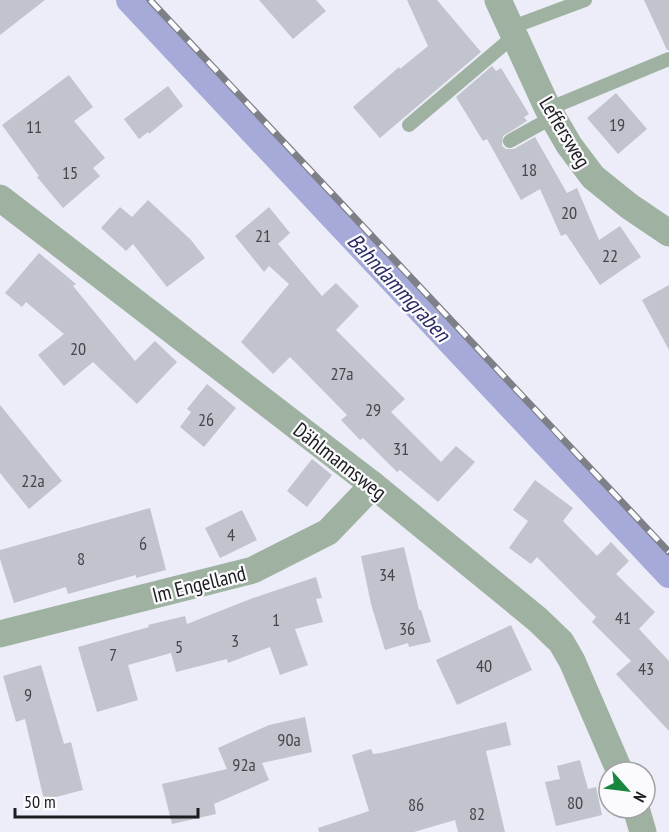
<svg xmlns="http://www.w3.org/2000/svg" width="669" height="832" font-family="'PT Sans Narrow',sans-serif">
<style>
.lines{fill:none;stroke-linecap:round;stroke-linejoin:round}
.canal{stroke:#a5aad9;stroke-width:26}
.building{fill:#c1c3cd}
.service{stroke:#9fb2a2;stroke-width:14}
.minor{stroke:#9fb2a2;stroke-width:27}
.rail-casing{stroke:#7f8087;stroke-width:7}
.rail{stroke:#fbfbfd;stroke-width:4.5;stroke-dasharray:14;stroke-linecap:butt}
.labels{text-anchor:middle;dominant-baseline:central;stroke-width:4.5;stroke-linejoin:round;paint-order:stroke}
.number-label{font-size:18px;fill:#46464c}
.street-label{font-size:21px;fill:#1d1d21;stroke:#fbfbfd}
.water-label{font-size:22px;font-style:italic;fill:#2b2a63;stroke:#fbfbfd}
</style>
<rect width="100%" height="100%" fill="#ecedf8"/>
<g class="lines">
<path class="canal" d="M129,0L669,575"/>
</g>
<g class="building">
<path d="M0,0H45L0,35Z"/>
<path d="M259,0H316L326,11L293,39Z"/>
<path d="M407,0H437L481,52L380,138L353,107L399,67L400,69L428,46Z"/>
<path d="M644,0H669V50H667Z"/>
<path d="M492,66L496,71L501,68L529,114L524,117L527,121L503,136L502,146L506,149H514L535,137L567,193L577,188L599,240L620,226L641,257L600,285L566,234L561,236L540,189L521,200L487,139L483,141L456,97Z"/>
<path d="M69,75L93,107L74,121L105,158L93,168L100,176L63,208L37,177L39,176L2,125Z"/>
<path d="M168,86L183,106L149,134L148,132L139,139L124,119Z"/>
<path d="M616,93L647,129L618,154L587,118Z"/>
<path d="M148,200L191,240L205,258L167,287L133,244L126,251L101,228L120,207L132,217Z"/>
<path d="M269,207L290,233L278,244L322,296L336,283L359,306L336,330L405,399L391,412L441,462L456,446L475,462L438,502L400,470L397,472L363,438L360,440L341,420L347,415L290,357L273,374L241,342L289,284L269,266L264,272L235,236Z"/>
<path d="M39,253L76,284L73,286L135,361L155,341L177,362L137,404L93,362L64,386L38,355L64,334L26,302L22,307L5,293Z"/>
<path d="M669,285V350L642,300Z"/>
<path d="M207,384L236,408L204,447L180,427L191,412L187,409Z"/>
<path d="M0,405L62,481L29,509L0,473Z"/>
<path d="M312,459L332,475L307,507L287,491Z"/>
<path d="M535,480L573,508L563,521L597,556L611,542L629,561L616,574L655,612L639,629L669,661V731L616,674L631,661L592,622L596,617L537,557L531,564L509,548L528,521L513,510Z"/>
<path d="M150,508L166,570L136,578V575L68,594L66,587L14,603L0,559V550Z"/>
<path d="M242,510L257,540L220,558L205,528Z"/>
<path d="M404,547L419,610H421L431,642L409,647L408,643L385,650L371,604L361,556Z"/>
<path d="M316,577L322,598L316,599L323,622L295,629L308,665L280,675L270,647L228,663L227,659L176,672L171,653L128,665L138,700L97,712L78,647L149,627L148,625L185,616L187,624L253,598Z"/>
<path d="M511,625L532,670L457,705L436,660Z"/>
<path d="M41,665L64,744L71,742L83,790L44,800L25,719L16,722L3,676Z"/>
<path d="M305,717L312,752L262,763L269,780L214,804L216,814L172,824L162,784L227,769L218,748L269,725Z"/>
<path d="M506,722L511,745L486,751L505,832H458L455,820L414,832H319L318,828L369,811L352,755L371,749L373,754L381,753Z"/>
<path d="M580,760L588,789L596,787L602,815L556,826L545,782L560,779L557,766Z"/>
</g>
<g class="lines">
<g class="service">
<path d="M510,28L585,0"/>
<path d="M548,109L669,59"/>
<path d="M409,125L514,36"/>
<path d="M510,141L553,117"/>
</g>
<g class="minor">
<path d="M498,0L548,109L569,145L593,177L629,206L669,233"/>
<path d="M0,198L373,485L537,619L561,642L572,661L620,772"/>
<path d="M0,634L253,570L328,532L373,485"/>
<path d="M636,808L643,832"/>
</g>
<defs>
<path id="rail" d="M150,0L669,552"/>
</defs>
<use href="#rail" class="rail-casing"/>
<use href="#rail" class="rail"/>
</g>
<g class="labels">
<g class="number-label">
<text x="617" y="124">19</text>
<text x="34" y="126">11</text>
<text x="529" y="169">18</text>
<text x="70" y="172">15</text>
<text x="569" y="212">20</text>
<text x="263" y="235">21</text>
<text x="610" y="255">22</text>
<text x="78" y="348">20</text>
<text x="342" y="373">27a</text>
<text x="373" y="409">29</text>
<text x="206" y="419">26</text>
<text x="401" y="448">31</text>
<text x="33" y="480">22a</text>
<text x="231" y="534">4</text>
<text x="143" y="543">6</text>
<text x="81" y="558">8</text>
<text x="387" y="574">34</text>
<text x="623" y="617">41</text>
<text x="276" y="619">1</text>
<text x="407" y="628">36</text>
<text x="235" y="640">3</text>
<text x="179" y="646">5</text>
<text x="113" y="654">7</text>
<text x="484" y="665">40</text>
<text x="646" y="668">43</text>
<text x="28" y="694">9</text>
<text x="289" y="739">90a</text>
<text x="244" y="764">92a</text>
<text x="575" y="802">80</text>
<text x="416" y="804">86</text>
<text x="477" y="813">82</text>
</g>
<g class="street-label">
<text transform="translate(565 132) rotate(59)">Leffersweg</text>
<text transform="translate(340 461) rotate(38)">Dählmannsweg</text>
<text transform="translate(199 584) rotate(-14)">Im Engelland</text>
</g>
<g class="water-label">
<text transform="translate(399 287) rotate(47)">Bahndammgraben</text>
</g>
</g>
<g transform="translate(627 790) rotate(118)"><circle r="28" fill="#fbfbfd" stroke="#a2a2a5" stroke-width="1.5"/>
<path d="M0-4.5L10 22L0 15L-10 22Z" fill="#19863d"/>
<text y="-9" font-size="16" font-weight="bold" text-anchor="middle" fill="#1d1d21">N</text>
</g>
<path d="M15 808v9h183v-9" fill="none" stroke="#1d1d21" stroke-width="3"/>
<text x="24" y="808" font-size="18" fill="#1d1d21" stroke="#fbfbfd" stroke-width="4.5" paint-order="stroke">50 m</text>
</svg>
